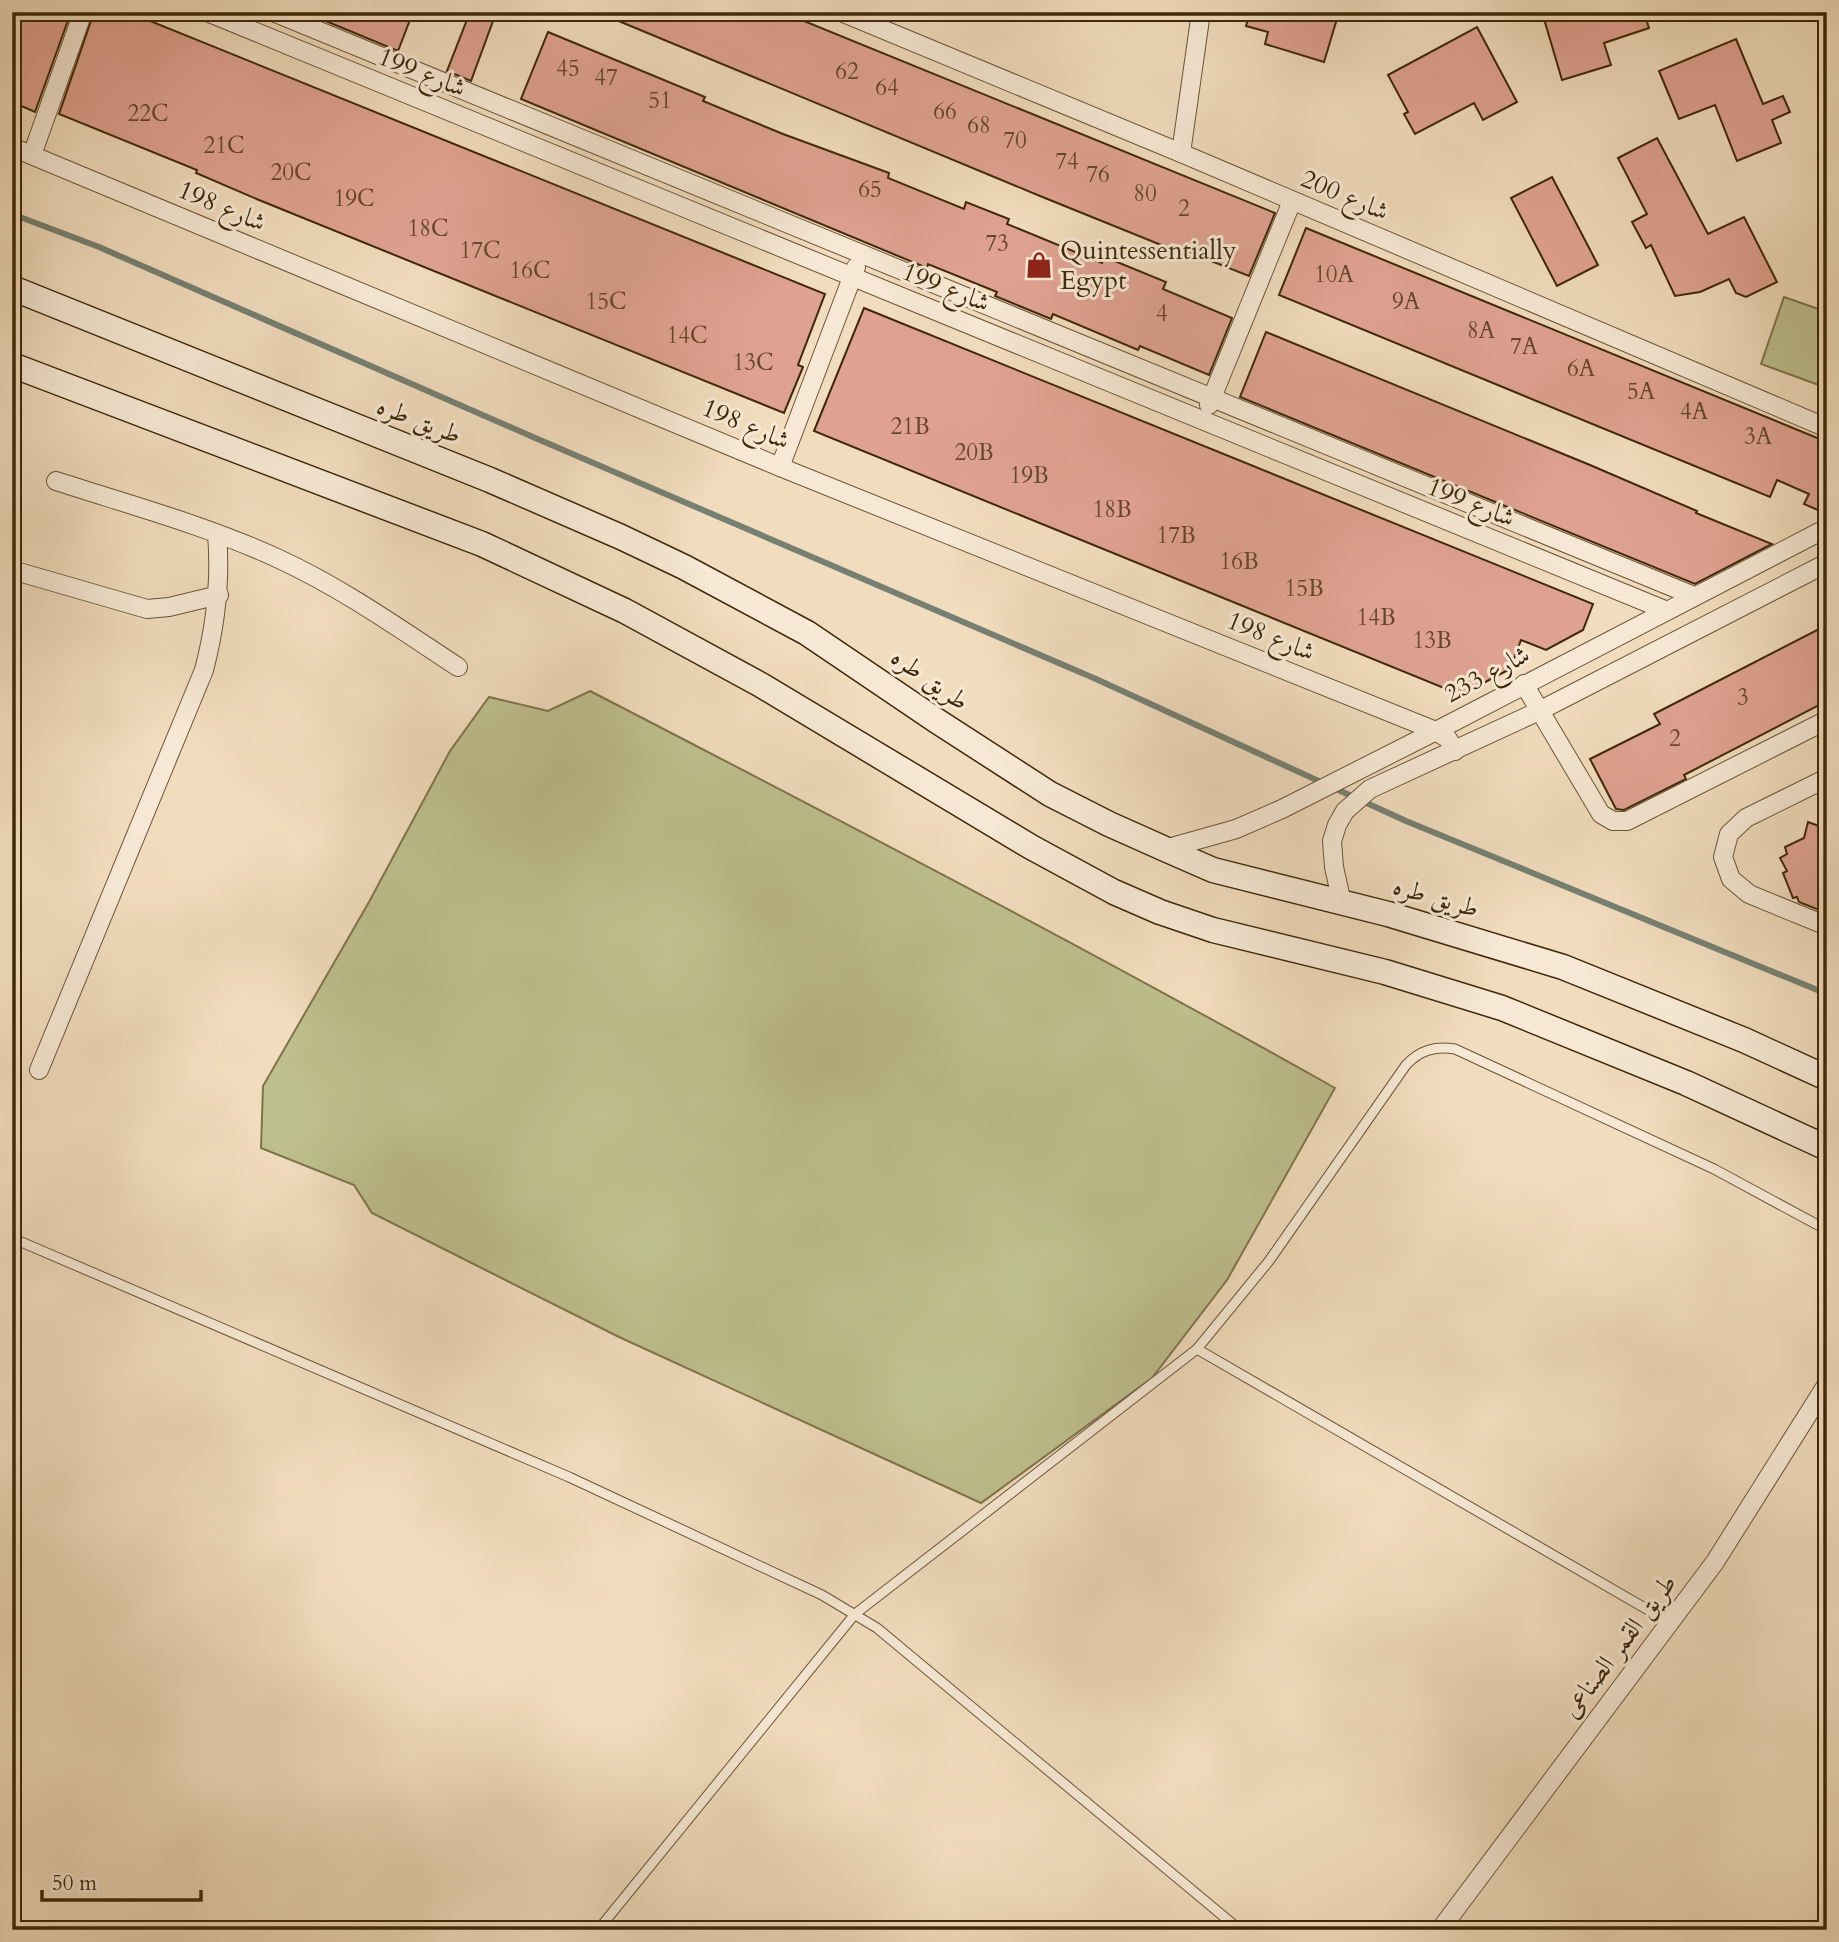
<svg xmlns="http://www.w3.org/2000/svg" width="1839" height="1942" font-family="Cardo,Amiri,serif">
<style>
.green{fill:#bebf8e;stroke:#7e744c;stroke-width:2}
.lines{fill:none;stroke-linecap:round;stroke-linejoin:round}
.stream{stroke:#768072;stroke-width:6}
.building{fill:#dfa291;stroke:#3e2809;stroke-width:2}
.service-casing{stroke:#6b5536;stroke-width:11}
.minor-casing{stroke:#6b5536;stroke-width:20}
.secondary-casing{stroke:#3e2809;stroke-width:27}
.service{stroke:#f6e8d4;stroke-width:9}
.minor{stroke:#f6e8d4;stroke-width:18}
.secondary{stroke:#f6e8d4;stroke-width:24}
.labels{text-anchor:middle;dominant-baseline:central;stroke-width:6;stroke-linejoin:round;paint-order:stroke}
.number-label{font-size:23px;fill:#66462b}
.street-label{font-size:26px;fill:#3e2809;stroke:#f6e8d4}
.poi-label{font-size:26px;fill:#3e2809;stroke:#f6e8d4;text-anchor:start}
</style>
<rect width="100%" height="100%" fill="#f1dcbd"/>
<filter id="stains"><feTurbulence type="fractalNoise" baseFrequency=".00286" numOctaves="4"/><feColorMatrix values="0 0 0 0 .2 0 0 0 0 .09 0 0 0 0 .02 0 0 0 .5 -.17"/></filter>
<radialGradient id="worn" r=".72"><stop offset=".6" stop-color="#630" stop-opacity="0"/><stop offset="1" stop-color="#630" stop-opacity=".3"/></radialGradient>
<g class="green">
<path d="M1784,297L1827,312V388L1761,364Z"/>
<path d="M590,691C840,820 1090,950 1335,1088L1227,1280L1152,1378L981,1503L619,1337L372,1213L354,1185L261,1148L263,1086L369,902L450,751L489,697L548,711Z"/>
</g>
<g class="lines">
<path class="stream" d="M12,214L99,247L533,437L1096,679L1406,821L1827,994"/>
</g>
<g class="building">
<path d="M12,12H71L35,112L12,102Z"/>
<path d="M94,12H128L825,294L798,365L803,367L784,413L259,200L196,173L197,170L59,114Z"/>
<path d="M304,12H413L398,51Z"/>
<path d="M470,12L493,21L471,81L447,71Z"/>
<path d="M597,12H782L1275,213L1249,276L1173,246L1171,249L1040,196Z"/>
<path d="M1250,12H1339L1324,62L1265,44L1268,32L1246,26Z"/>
<path d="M1542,12H1644L1649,28L1604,43L1611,65L1562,80Z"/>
<path d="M1477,27L1517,102L1483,120L1474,103L1415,134L1404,114L1408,112L1388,75Z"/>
<path d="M548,32L705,97L703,101L783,134L889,173L888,178L964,209L966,202L1009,219L1007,224L1102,263L1105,257L1166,282L1163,289L1232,318L1209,375L1140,346L1138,350L1053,314L1051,319L995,296L997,292L928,264L927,268L521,99Z"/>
<path d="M1736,39L1763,104L1783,96L1790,112L1772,120L1781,143L1737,161L1715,105L1679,119L1659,71Z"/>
<path d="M1657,138L1708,234L1744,217L1777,282L1746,297L1736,293L1729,279L1700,292L1675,296L1651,245L1646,248L1632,222L1647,214L1618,158Z"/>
<path d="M1552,177L1598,265L1557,286L1511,198Z"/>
<path d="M1306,228L1827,442V514L1804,504L1809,494L1777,480L1770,497L1279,295Z"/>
<path d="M864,308L1593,604L1583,630L1546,650L1521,640L1510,669L1461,695L814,431Z"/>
<path d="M1266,332L1590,465L1697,511L1696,513L1772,544L1695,584L1240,397Z"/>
<path d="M1827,625V701L1684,775L1686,779L1624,810L1616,809L1590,759L1660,724L1654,714Z"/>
<path d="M1808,822L1827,829V907L1819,910L1799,902L1797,897L1793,898L1783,873L1787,871L1780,858L1787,854L1785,847L1804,838Z"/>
</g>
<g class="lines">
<defs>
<g id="service">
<path d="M12,1238L569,1477L822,1595L877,1628L1240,1930"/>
<path d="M1197,1349L1669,1622"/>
<path d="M12,1924L33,1930"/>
<path d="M598,1930L855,1614L1197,1349L1269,1261L1406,1065C1420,1050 1435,1046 1455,1049L1714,1169L1827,1230"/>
</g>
<g id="minor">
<path d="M207,12L1665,610"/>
<path d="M273,12L1694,596"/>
<path d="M841,12L1181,153L1827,428"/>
<path d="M12,147L780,467L1436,731L1448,739L1455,751"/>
<path d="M1181,153L1201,12"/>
<path d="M32,155L83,12"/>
<path d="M1209,405L1292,201"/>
<path d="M780,467L856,267"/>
<path d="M56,481C130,505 208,526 279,559C342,588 400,629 458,667"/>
<path d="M12,570L147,609L169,607L219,595"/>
<path d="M1524,684L1601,814L1613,821H1627L1827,720"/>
<path d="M1827,778L1746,818L1729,834L1723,857L1731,879L1749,894L1827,926"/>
<path d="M1165,849L1236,829L1282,809L1436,731L1827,528"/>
<path d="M1342,903L1334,867L1332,841L1337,825L1345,811L1370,789L1539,711L1827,563"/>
<path d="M39,1070L204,670C216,624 221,581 217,534"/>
<path d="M1440,1930L1715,1562L1827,1384"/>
</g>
<g id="secondary">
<path d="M12,288L490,480L621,537L684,567L807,633L937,721L1050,794L1109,824L1165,849L1213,870L1388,914L1563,967L1744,1040L1827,1078"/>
<path d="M12,365L482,544L625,611L761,685L1031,847L1114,892L1160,912L1213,930L1385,972L1502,1008L1686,1083L1827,1148"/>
</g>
</defs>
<use href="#service" class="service-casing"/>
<use href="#minor" class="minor-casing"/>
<use href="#secondary" class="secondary-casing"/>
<use href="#service" class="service"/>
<use href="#minor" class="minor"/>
<use href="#secondary" class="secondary"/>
</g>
<defs>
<symbol id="shop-bare" viewBox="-9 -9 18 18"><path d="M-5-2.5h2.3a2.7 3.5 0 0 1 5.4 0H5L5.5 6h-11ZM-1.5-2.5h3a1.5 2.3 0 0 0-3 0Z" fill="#8f2418" stroke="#f6e8d4" stroke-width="2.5" paint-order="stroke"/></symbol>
</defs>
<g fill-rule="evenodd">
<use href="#shop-bare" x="1020" y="246" width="38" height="38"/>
</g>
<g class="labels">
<g class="number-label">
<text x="568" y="68">45</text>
<text x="847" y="71">62</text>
<text x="606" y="77">47</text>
<text x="887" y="87">64</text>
<text x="660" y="100">51</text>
<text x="945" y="111">66</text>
<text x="148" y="113">22C</text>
<text x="979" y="125">68</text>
<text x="1015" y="140">70</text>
<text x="224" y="145">21C</text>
<text x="1067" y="161">74</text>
<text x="291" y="172">20C</text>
<text x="1098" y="174">76</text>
<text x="870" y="189">65</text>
<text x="1145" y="193">80</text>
<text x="354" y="198">19C</text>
<text x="1184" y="208">2</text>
<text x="428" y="228">18C</text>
<text x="997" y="243">73</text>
<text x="480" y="250">17C</text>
<text x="530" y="270">16C</text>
<text x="1334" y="274">10A</text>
<text x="606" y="301">15C</text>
<text x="1406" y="301">9A</text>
<text x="1162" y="313">4</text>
<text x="1481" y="330">8A</text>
<text x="687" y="335">14C</text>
<text x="1524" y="346">7A</text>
<text x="753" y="362">13C</text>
<text x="1581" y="368">6A</text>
<text x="1641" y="391">5A</text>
<text x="1694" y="411">4A</text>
<text x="910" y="426">21B</text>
<text x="1758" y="436">3A</text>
<text x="974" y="452">20B</text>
<text x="1029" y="475">19B</text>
<text x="1112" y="509">18B</text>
<text x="1176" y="535">17B</text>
<text x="1239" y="561">16B</text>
<text x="1304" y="588">15B</text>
<text x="1376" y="617">14B</text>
<text x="1432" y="640">13B</text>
<text x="1743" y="697">3</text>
<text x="1675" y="738">2</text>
</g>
<g class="street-label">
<text transform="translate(422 72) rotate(22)">شارع 199</text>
<text transform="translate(1345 195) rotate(23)">شارع 200</text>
<text transform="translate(222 206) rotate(23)">شارع 198</text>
<text transform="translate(946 287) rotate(22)">شارع 199</text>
<text transform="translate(419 420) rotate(21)">طريق طره</text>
<text transform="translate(746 424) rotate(23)">شارع 198</text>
<text transform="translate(1471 502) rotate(22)">شارع 199</text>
<text transform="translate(1271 636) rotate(22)">شارع 198</text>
<text transform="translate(1487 674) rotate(-28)">شارع 233</text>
<text transform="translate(930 679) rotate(35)">طريق طره</text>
<text transform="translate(1436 897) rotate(16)">طريق طره</text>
<text transform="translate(1619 1646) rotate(-53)">طريق القمر الصناعى</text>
</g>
<g class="poi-label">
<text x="1060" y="250">Quintessentially<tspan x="1060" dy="30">Egypt</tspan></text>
</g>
</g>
<rect width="1839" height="1942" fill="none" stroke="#f1dcbd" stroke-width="42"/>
<rect x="14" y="14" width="1811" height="1914" fill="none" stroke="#3e2809" stroke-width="3.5"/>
<rect x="21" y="21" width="1797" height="1900" fill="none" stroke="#3e2809" stroke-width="2"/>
<path d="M42 1890v10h159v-10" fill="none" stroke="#3e2809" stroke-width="3.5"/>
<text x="52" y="1890" font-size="21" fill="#3e2809" stroke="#f6e8d4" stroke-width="5" paint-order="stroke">50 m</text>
<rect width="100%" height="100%" filter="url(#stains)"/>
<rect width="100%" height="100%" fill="url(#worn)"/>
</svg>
